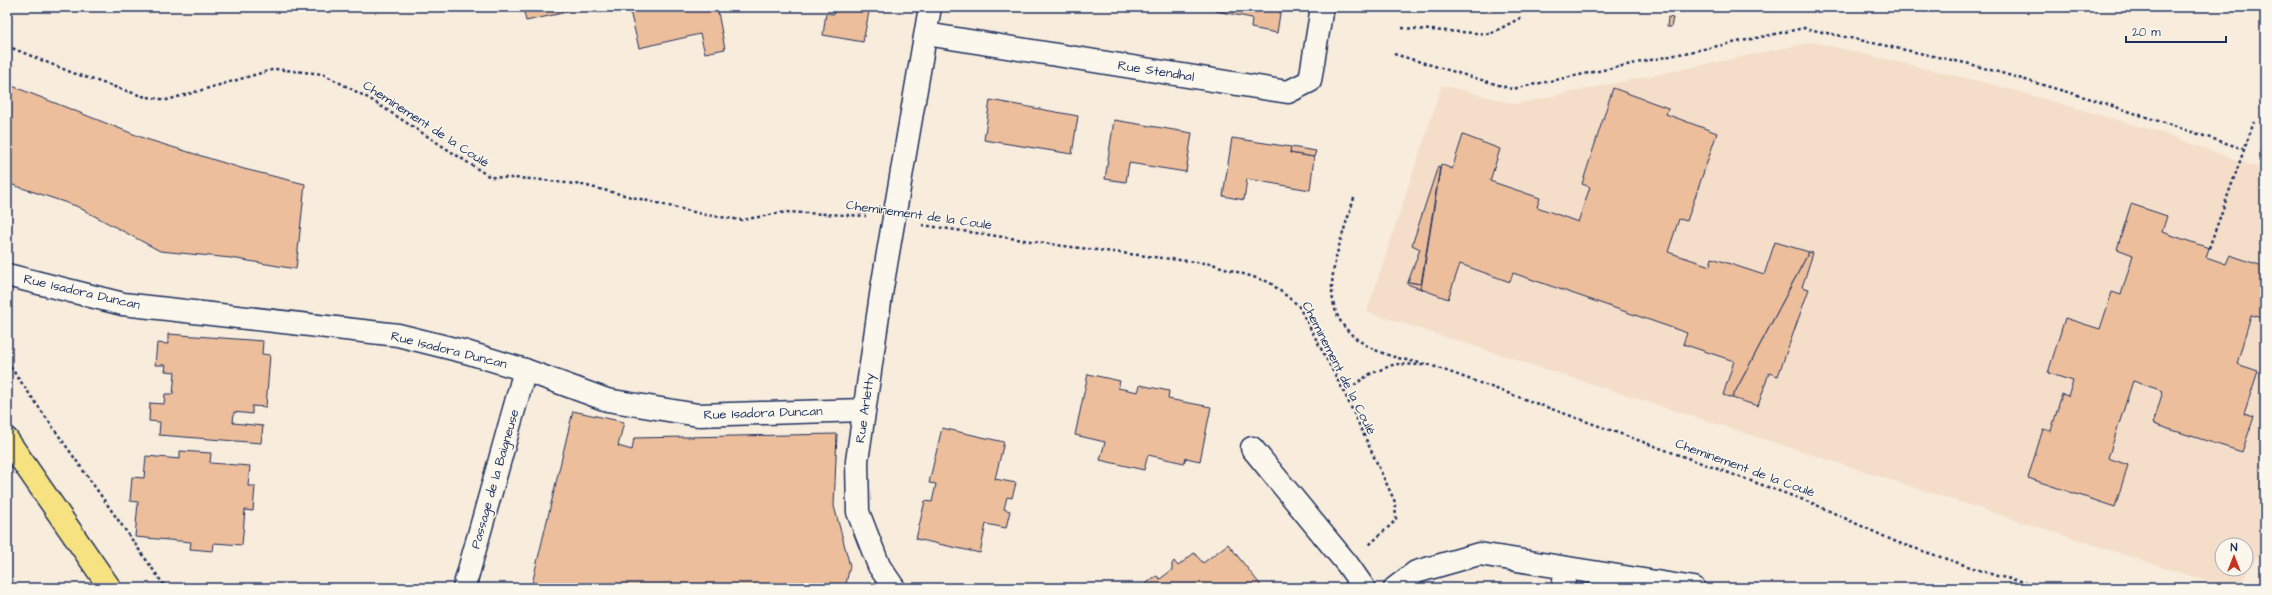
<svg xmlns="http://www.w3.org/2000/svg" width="2272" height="595" font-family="'Architects Daughter',sans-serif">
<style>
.built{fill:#f4dec9;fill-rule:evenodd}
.building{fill:#ecbe9c;stroke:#1b2f5e}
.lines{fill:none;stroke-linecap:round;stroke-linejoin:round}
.minor-casing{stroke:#1b2f5e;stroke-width:25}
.major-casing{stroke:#1b2f5e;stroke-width:25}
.path{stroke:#1b2f5e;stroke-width:2.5;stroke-dasharray:3 3;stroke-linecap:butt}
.minor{stroke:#fbf7ec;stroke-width:22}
.major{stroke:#f7e281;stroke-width:22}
.labels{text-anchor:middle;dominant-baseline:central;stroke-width:3;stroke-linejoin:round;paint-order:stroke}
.street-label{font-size:13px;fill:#1b2f5e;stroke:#fbf7ec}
</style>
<rect width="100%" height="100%" fill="#f8ecdc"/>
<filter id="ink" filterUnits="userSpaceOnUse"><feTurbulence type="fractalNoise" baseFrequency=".025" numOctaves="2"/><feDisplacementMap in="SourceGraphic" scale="8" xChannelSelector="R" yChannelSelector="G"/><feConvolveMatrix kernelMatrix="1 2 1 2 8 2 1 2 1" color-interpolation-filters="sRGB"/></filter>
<g filter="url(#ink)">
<path class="built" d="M1813,42L1995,85L2156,131L2265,170V243L2262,256L2265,258V545L2237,588H2228L1367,312L1442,85L1515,104ZM2222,545H2246V569H2222Z"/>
<g class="building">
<path d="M523,7H566L567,12L526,21Z"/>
<path d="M596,7H620L597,12Z"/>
<path d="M629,7H717L725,49L705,53L700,34L639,48Z"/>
<path d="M835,7H870L863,42L823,35L826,13L834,14Z"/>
<path d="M1138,7H1158V10Z"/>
<path d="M1216,7H1281L1277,33L1251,28L1252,18L1216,11Z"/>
<path d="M1664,7H1691L1682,12L1666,9Z"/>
<path d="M1668,17L1673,18L1671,27H1667Z"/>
<path d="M7,84L146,139L244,169L305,184L296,269L231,258L160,251L76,206L7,183Z"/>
<path d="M1613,88L1668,108L1666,114L1717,133L1687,221L1679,219L1668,252L1710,266L1712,258L1764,275L1775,242L1809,252L1732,398L1723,395L1734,361L1683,344L1687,333L1513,273L1510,282L1460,264L1448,299L1421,289L1441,164L1452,169L1463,135L1500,149L1490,181L1540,198L1537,207L1578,222L1590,187L1582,184Z"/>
<path d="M990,100L1078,116L1072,154L984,140Z"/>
<path d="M1114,120L1192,133L1186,172L1129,163L1126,182L1105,179Z"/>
<path d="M1232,138L1291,147L1290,153L1314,157L1310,190L1247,179L1244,200L1223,196Z"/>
<path d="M1291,147L1316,151L1314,157L1290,153Z"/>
<path d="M1438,166L1440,167L1421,284L1408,282L1420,249L1412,245Z"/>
<path d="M2131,204L2167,216L2162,232L2209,248L2206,257L2226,264L2230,255L2265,267V319L2251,315L2237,364L2258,371L2244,414L2254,417L2242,452L2153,424L2163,391L2133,381L2108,458L2128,465L2115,507L2028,478L2043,429L2051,431L2062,394L2068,396L2073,381L2048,373L2065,318L2100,329L2112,292L2121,295L2133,255L2117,249Z"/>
<path d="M1809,252L1813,253L1802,287L1809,289L1778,376L1769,373L1758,406L1732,398Z"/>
<path d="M1408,282L1421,284V289L1407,284Z"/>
<path d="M168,334L263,341L262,354L270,355L266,407L252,406V414L234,412L233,423L263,426L261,443L159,435L160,422L149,421L150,403L164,404L165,394H173L175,372L165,371L166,365H155L157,343L168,344Z"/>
<path d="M1088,374L1120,381L1118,388L1138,392L1140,385L1169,391L1168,399L1211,407L1200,461L1186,458L1184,463L1148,455L1144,470L1100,460L1105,442L1075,435Z"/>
<path d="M573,411L624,422L618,446L632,450L634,438L837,434L834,506L850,566L845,588H531Z"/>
<path d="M942,428L1004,442L995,479L1016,483L1012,498L1007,497L1004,509L1010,511L1006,528L986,524L980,553L916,539L925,501L932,502L936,484L929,483Z"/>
<path d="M180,451L211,453L210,463L250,466L248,486H255L253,511L245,510L242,545L214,543L213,551L190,549L191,542L135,537L138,502L130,501L132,477L144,478L146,456L180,459Z"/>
<path d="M1228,544L1263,588L1142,587L1153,578L1157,576L1160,579L1172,570V564L1174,561L1178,566L1194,553L1203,563Z"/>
</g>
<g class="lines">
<defs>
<g id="minor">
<path d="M926,34L1288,92L1310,81L1322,7"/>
<path d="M7,275L123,304L398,335L466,352L525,370L607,400L698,415L864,410"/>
<path d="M1252,448L1348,565L1364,588"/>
<path d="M464,588L525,370"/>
<path d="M894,588L879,566L858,512L857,461L882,288L930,7"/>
<path d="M1395,588L1416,572L1479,554L1694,588"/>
<path d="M1563,588L1566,568"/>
</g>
<path id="major" d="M7,439L110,588"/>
</defs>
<use href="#minor" class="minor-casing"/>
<use href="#major" class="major-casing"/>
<g class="path">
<path d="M1402,28L1490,34L1522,17"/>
<path d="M7,46L73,73L142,96L167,100L275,69L323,74L370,99L490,177L533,179L583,185L706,215L742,220L786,212L866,216"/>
<path d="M1394,54L1512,89L1804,28L1970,64L2088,98L2244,149"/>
<path d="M1354,198C1335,261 1304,323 1385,354C1399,359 1416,362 1430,365L1812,503L1896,542L1997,576L2053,588"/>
<path d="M922,225L1064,246L1212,264L1269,282L1298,305L1344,392L1395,502L1396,520L1368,546"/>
<path d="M2209,248L2254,122"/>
<path d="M7,362L166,588"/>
<path d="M1344,392L1370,374L1395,364L1424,365"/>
</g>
<use href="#minor" class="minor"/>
<use href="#major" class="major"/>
</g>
</g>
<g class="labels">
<g class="street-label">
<text transform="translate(1156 71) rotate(9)">Rue Stendhal</text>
<text transform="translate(426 124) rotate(33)">Cheminement de la Coulé</text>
<text transform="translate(919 215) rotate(8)">Cheminement de la Coulé</text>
<text transform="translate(82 292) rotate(13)">Rue Isadora Duncan</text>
<text transform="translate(449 350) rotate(14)">Rue Isadora Duncan</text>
<text transform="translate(1339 368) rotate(63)">Cheminement de la Coulé</text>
<text transform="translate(865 408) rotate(-82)">Rue Arletty</text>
<text transform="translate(763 413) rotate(-2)">Rue Isadora Duncan</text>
<text transform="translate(1745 468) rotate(20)">Cheminement de la Coulé</text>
<text transform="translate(495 479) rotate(-74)">Passage de la Baigneuse</text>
</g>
</g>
<rect width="2272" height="595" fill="none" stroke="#fbf7ec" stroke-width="24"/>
<rect x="12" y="12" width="2248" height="571" fill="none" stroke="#1b2f5e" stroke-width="1.5" filter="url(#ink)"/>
<g transform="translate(2234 557)"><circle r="19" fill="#fbf7ec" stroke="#a1a7b3"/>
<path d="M0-3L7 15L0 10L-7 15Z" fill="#c8321e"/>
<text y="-6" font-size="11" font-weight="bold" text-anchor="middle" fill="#1b2f5e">N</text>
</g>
<path d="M2126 36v6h100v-6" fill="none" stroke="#1b2f5e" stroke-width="2"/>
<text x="2132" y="36" font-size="12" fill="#1b2f5e" stroke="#fbf7ec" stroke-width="3" paint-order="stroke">20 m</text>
</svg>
